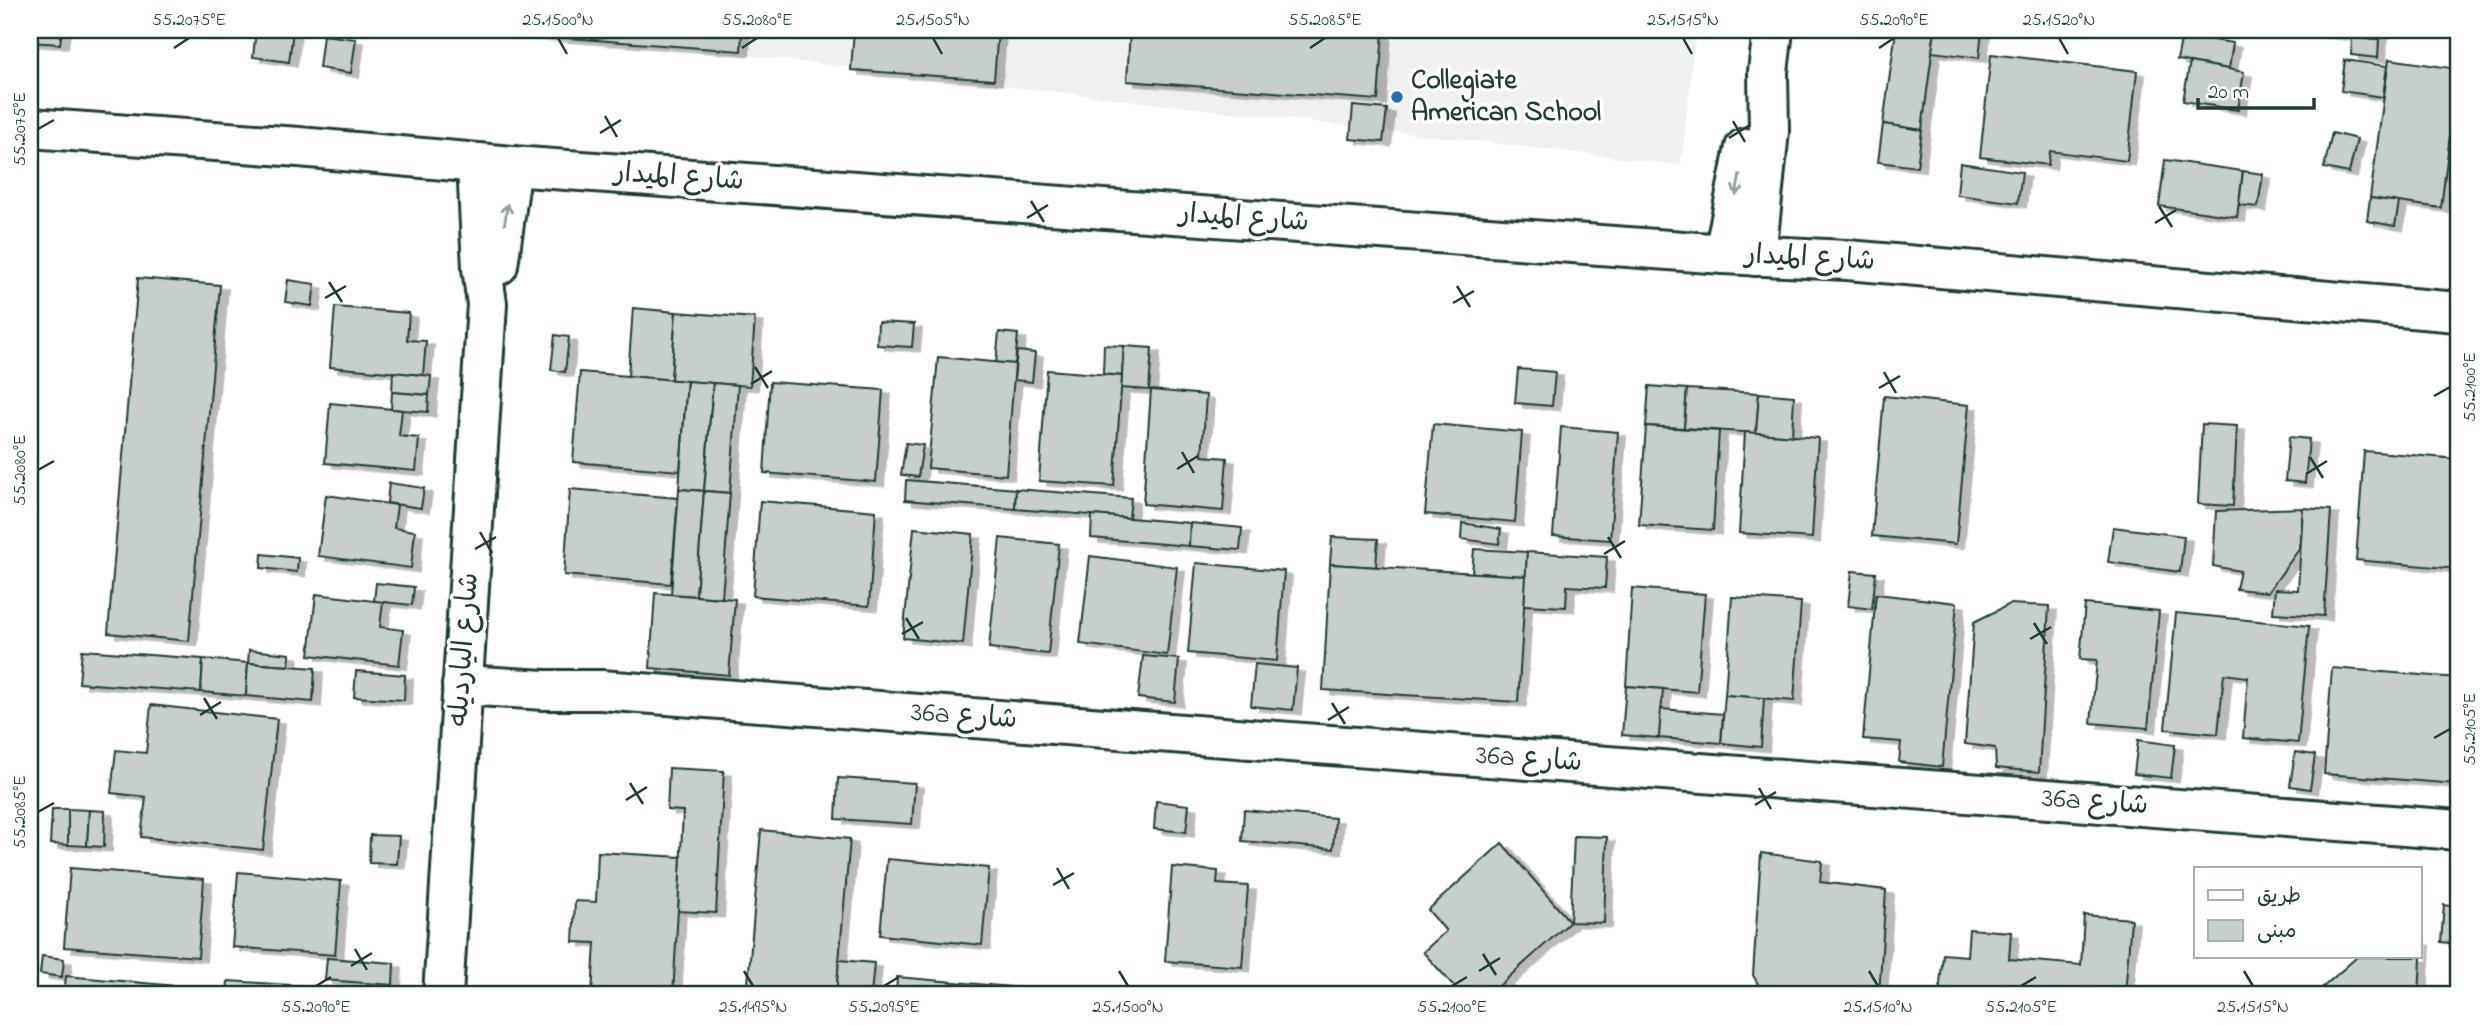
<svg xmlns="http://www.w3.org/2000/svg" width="2488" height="1025" font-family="'Indie Flower','Playpen Sans Arabic',sans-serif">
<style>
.built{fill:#eef1f0}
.building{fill:#c7cfcc;stroke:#1f3d34;stroke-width:2;filter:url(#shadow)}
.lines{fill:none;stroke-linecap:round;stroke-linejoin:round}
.minor-casing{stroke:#1f3d34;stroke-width:44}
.minor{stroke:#fff;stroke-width:38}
.oneway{stroke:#8f9e9a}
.ticks{fill:none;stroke:#1f3d34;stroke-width:2.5}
.poi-dot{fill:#1f6fb2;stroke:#fff;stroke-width:2.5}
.labels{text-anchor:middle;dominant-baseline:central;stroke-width:7;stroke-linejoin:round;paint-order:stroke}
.poi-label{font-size:28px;font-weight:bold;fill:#1f3d34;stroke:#fff;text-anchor:start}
.street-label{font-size:28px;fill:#1f3d34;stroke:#fff}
.neatline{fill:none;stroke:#1f3d34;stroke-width:2.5}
.ticks-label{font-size:18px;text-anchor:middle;fill:#1f3d34}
</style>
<defs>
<filter id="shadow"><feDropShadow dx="8" dy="4.5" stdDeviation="0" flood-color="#0004"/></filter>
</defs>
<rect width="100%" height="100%" fill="#fff"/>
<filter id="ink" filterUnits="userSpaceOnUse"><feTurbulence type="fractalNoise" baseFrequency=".0143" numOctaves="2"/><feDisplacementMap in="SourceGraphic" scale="14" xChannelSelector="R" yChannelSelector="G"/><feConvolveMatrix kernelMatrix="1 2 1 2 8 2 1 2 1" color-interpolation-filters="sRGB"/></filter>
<g filter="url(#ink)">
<path class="built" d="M529,30H1696L1681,165Z"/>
<g class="building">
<path d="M30,30H62L60,44L30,42Z"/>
<path d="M256,30H293L289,62L253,57Z"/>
<path d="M503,30H742L741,51L502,33Z"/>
<path d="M854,30H998L994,80L851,70Z"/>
<path d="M1130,30H1383L1378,100L1127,81Z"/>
<path d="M1896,30H1935L1922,130L1883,124Z"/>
<path d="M1935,30H1982L1979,58L1932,52Z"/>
<path d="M2287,30H2381L2379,39Z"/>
<path d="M323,35L356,39L351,73L319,68Z"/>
<path d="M2182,35L2233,43L2229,69L2177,60Z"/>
<path d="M2352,38L2379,39L2378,58L2351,55Z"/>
<path d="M1991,54L2137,71L2127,161L2050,151L2048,165L1980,157Z"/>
<path d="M2389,59L2458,69L2441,208L2370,198Z"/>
<path d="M2345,60L2387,66L2383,97L2341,91Z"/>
<path d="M2190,62L2244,72L2238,110L2183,101Z"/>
<path d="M1353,106L1387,109L1383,142L1350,139Z"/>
<path d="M1883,124L1922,130L1917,167L1878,162Z"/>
<path d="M2332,133L2357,139L2349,173L2324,168Z"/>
<path d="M2165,160L2243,171L2237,217L2159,206Z"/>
<path d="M1960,163L2022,172L2018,203L1957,195Z"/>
<path d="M2243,171L2263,174L2258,207L2239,205Z"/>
<path d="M2370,198L2399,202L2395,226L2367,221Z"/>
<path d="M138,278L220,285L189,641L108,633Z"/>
<path d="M288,280L315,284L312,306L285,302Z"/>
<path d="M335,307L409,313L407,340L426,341L423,375L330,367Z"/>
<path d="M633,308L676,312L671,380L628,376Z"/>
<path d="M676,312L755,318L750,386L671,380Z"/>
<path d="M878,322L914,324L912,347L877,345Z"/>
<path d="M999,332L1018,334L1015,364L996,363Z"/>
<path d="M555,335L569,337L565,372L551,370Z"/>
<path d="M1104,345L1124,346L1122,376L1103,374Z"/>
<path d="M1124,346L1152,348L1149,390L1121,388Z"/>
<path d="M1017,351L1035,353L1032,382L1014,380Z"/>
<path d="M938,357L1015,364L1006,475L928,468Z"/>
<path d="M1518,369L1555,372L1552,406L1515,403Z"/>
<path d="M1047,370L1122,376L1114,486L1039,481Z"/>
<path d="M393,372L431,376L429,395L392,392Z"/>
<path d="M580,372L687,381L680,471L573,462Z"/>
<path d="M687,381L713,383L704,491L679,489Z"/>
<path d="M770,382L883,390L876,482L764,473Z"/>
<path d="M713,383L738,385L730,493L704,491Z"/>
<path d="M1649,386L1687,389L1684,428L1646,426Z"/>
<path d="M1687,389L1759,393L1756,433L1684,428Z"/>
<path d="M1151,390L1206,395L1202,456L1227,458L1223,511L1143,504Z"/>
<path d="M392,392L429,395L428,412L391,409Z"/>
<path d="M1759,393L1794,396L1792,436L1756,433Z"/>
<path d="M1884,396L1969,405L1956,544L1872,536Z"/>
<path d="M330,403L402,410L399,436L419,438L416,471L325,463Z"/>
<path d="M1433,424L1522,432L1515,522L1425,514Z"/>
<path d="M2202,424L2237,426L2233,506L2198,504Z"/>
<path d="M1646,426L1719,431L1713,530L1639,525Z"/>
<path d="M1561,427L1618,432L1610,540L1553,536Z"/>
<path d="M1745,432L1818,438L1812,538L1739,533Z"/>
<path d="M2289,437L2309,439L2305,483L2285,481Z"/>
<path d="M906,443L923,445L918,477L901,475Z"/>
<path d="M2364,451L2458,459V569L2356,560Z"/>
<path d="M906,480L1016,489L1015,509L905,500Z"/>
<path d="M389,483L424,488L421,508L387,503Z"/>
<path d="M570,489L678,498L671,584L564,575Z"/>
<path d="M679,489L704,491L696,596L671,594Z"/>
<path d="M1016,489L1131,498L1129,518L1015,509Z"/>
<path d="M704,491L730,493L722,598L696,596Z"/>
<path d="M326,495L397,505L394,528L415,531L411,568L318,556Z"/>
<path d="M760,501L876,511L869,606L753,596Z"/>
<path d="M2303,508L2300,548L2268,592L2236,589L2240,571L2213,566L2216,511Z"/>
<path d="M2303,508L2331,510L2324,616L2273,613L2275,589L2298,590Z"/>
<path d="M1092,515L1190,523L1189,546L1091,538Z"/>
<path d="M1190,523L1242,528L1240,550L1189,546Z"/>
<path d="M1462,523L1501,529L1499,544L1461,539Z"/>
<path d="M2113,527L2184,536L2180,572L2108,562Z"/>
<path d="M914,528L973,534L963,644L903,638Z"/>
<path d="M1332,537L1378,539L1376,567L1330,564Z"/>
<path d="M1000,538L1059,544L1048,654L989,648Z"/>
<path d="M1474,549L1527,552L1526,576L1472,573Z"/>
<path d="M1527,552L1607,557L1605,588L1567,586L1566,607L1524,605Z"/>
<path d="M262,554L298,558L297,572L261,568Z"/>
<path d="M1090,556L1177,567L1167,655L1080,644Z"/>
<path d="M1196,563L1284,571L1277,661L1188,653Z"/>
<path d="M1330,564L1526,576L1518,702L1323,690Z"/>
<path d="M1852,571L1876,573L1872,609L1848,606Z"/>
<path d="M376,583L414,587L412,605L374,601Z"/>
<path d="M1632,588L1705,594L1697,692L1626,686Z"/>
<path d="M655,593L735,599L729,675L650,668Z"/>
<path d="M316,594L383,602L380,627L403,630L399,665L309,655Z"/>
<path d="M1876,594L1957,603L1942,767L1899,762L1901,742L1863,739Z"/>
<path d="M1732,597L1801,602L1794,701L1725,695Z"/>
<path d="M2010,604L2049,606L2039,772L1996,768L1995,748L1965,744L1974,622Z"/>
<path d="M2085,604L2159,611L2148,728L2091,723L2097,660L2080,659Z"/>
<path d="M2176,613L2309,626L2298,743L2243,738L2248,677L2224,674L2218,734L2165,729Z"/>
<path d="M82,650L203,659L201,692L79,683Z"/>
<path d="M249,650L290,654L289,666L248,663Z"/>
<path d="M1143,656L1179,659L1175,702L1138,698Z"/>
<path d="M203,659L248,663L246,696L201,692Z"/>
<path d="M248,663L315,668L313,702L246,696Z"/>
<path d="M1255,664L1297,668L1293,710L1251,706Z"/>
<path d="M2332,668L2458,678V784L2324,774Z"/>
<path d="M356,671L405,675L404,700L354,697Z"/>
<path d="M1626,686L1663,689L1659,738L1622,735Z"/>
<path d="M1725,695L1764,698L1761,747L1721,743Z"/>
<path d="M151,705L277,719L263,850L141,837L146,797L111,793L116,750L146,753Z"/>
<path d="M1661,709L1723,714L1721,743L1659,738Z"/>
<path d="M2138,740L2175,745L2171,778L2134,774Z"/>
<path d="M2295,752L2315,755L2310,789L2290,786Z"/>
<path d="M669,768L724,771L716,913L678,911L683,811L667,810Z"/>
<path d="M838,778L915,783L912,824L836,819Z"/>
<path d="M1156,801L1189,805L1186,832L1154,829Z"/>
<path d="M52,809H68V845L50,844Z"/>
<path d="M68,809L89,810L87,846L68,845Z"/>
<path d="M89,810L105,811L104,847L87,846Z"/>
<path d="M1244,810L1335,818L1333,849L1242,841Z"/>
<path d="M761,830L850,839L836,995H747Z"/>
<path d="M370,835L399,836L397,864L369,863Z"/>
<path d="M1574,836L1607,837L1604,923L1570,922Z"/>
<path d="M1502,843L1570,922L1489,995H1462L1423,952L1446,931L1428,910Z"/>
<path d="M598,852L681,857L673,995H592L595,943L573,942L575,901L596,902Z"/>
<path d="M1761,853L1822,861L1820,882L1886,890L1879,995H1764L1753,975Z"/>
<path d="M887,859L989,868L982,945L880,935Z"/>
<path d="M1172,867L1218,871L1217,884L1248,886L1242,967L1165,961Z"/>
<path d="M70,868L204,879L198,957L64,947Z"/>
<path d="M238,872L341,881L335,955L232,947Z"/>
<path d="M2444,905L2458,907V944L2441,942Z"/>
<path d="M2084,915L2131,919L2125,995H1939L1943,954L1967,956L1969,929L2011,932L2009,959L2081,965Z"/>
<path d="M2420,941H2422L2419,995H2314L2357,957H2420Z"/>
<path d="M42,956L64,959L62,977L40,974Z"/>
<path d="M327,958L394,963L393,985L325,980Z"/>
<path d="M839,960L874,963L871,995H836Z"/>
<path d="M66,976L198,988L197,995H64Z"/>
<path d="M897,977L1080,993L1079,995H896Z"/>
<path d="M228,981L335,988L334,995H227Z"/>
</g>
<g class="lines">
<defs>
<g id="minor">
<path d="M30,128L299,147L512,166L1724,254L1847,260L2458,312"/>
<path d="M1724,254L1745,148"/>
<path d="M1756,256L1769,131L1768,72L1773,30"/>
<path d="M498,265L512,166"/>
<path d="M462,685L545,690H601L2458,830"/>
<path d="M443,995L487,304L482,268L477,163"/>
</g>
</defs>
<use href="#minor" class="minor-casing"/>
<use href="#minor" class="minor"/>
</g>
<defs><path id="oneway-shaft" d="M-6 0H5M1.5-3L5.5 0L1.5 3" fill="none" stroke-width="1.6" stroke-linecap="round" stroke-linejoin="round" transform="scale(1.75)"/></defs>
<g class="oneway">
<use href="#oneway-shaft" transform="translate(1738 185) rotate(101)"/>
<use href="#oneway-shaft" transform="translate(506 214) rotate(-82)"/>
</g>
</g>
<path class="ticks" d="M558,38L567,54M933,38L942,54M1683,38L1692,54M2059,38L2068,54M174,48L189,38M742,48L757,38M1310,48L1325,38M1879,48L1894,38M605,116L617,137M1733,121L1745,142M38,129L54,120M600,133L621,120M1729,138L1750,125M1031,201L1044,222M2159,206L2172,227M1027,218L1048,205M2155,223L2176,210M329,282L342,302M1457,286L1470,307M325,298L346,286M1453,303L1474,291M755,367L768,388M1884,372L1896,393M751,384L772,371M1879,388L1900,376M2434,396L2450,387M1182,452L1194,473M2310,457L2323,478M1177,469L1198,456M38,470L54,461M2306,474L2327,461M480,532L492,553M1608,537L1621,558M475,549L496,537M1604,554L1625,541M906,618L919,639M2034,623L2047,644M902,634L923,622M2030,639L2051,627M204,698L217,719M1332,703L1345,724M200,715L221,702M1328,720L1349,707M2434,738L2450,729M630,783L643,804M1759,788L1771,809M626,800L647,787M1755,805L1776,792M38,812L54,803M1057,868L1069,889M1053,885L1074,873M355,949L367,970M1483,954L1496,975M351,966L372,953M744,971L753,986M1119,971L1128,986M1479,971L1500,958M1869,971L1878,986M2244,971L2253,986M316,986L331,977M884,986L899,977M1452,986L1467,977M2021,986L2036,977"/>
<circle class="poi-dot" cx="1397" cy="97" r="7"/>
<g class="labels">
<g class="poi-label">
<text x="1411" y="81">Collegiate<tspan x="1411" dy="32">American School</tspan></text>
</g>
<g class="street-label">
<text transform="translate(679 178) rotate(4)">شارع الميدار</text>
<text transform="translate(1244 219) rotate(4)">شارع الميدار</text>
<text transform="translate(1810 259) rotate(3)">شارع الميدار</text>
<text transform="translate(465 650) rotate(-86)">شارع اليارديله</text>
<text transform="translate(964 717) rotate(4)">36a شارع</text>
<text transform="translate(1529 760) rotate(4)">36a شارع</text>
<text transform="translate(2095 803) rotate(4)">36a شارع</text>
</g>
</g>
<rect width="2488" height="1025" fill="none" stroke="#fff" stroke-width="77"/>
<rect x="2194" y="867" width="228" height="91" fill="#ffffff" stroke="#a5b1ae" stroke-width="2"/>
<rect x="2208" y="890" width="35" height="10" fill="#ffffff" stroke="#a5b1ae" stroke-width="2"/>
<text x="2257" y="902" font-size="21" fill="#1f3d34">طريق</text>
<rect x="2208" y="920" width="35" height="21" fill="#c7cfcc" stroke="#a5b1ae" stroke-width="2"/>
<text x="2257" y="937" font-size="21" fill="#1f3d34">مبنى</text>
<path d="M2198 98v10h116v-10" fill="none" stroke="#1f3d34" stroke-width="3.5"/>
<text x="2208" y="98" font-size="21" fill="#1f3d34" stroke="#ffffff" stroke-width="5" paint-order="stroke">20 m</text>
<rect x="38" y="38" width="2412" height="948" class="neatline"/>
<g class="ticks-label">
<text x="189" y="25">55.2075°E</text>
<text x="558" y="25">25.1500°N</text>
<text x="757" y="25">55.2080°E</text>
<text x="933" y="25">25.1505°N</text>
<text x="1325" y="25">55.2085°E</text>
<text x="1683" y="25">25.1515°N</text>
<text x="1894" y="25">55.2090°E</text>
<text x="2059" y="25">25.1520°N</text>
<text transform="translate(19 129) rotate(-90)" y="6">55.2075°E</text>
<text transform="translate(2469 387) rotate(-90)" y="6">55.2100°E</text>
<text transform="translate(19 470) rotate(-90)" y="6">55.2080°E</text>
<text transform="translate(2469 729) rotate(-90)" y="6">55.2105°E</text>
<text transform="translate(19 812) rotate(-90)" y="6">55.2085°E</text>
<text x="316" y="1012">55.2090°E</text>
<text x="753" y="1012">25.1495°N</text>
<text x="884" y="1012">55.2095°E</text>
<text x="1128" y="1012">25.1500°N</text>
<text x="1452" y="1012">55.2100°E</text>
<text x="1878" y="1012">25.1510°N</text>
<text x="2021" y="1012">55.2105°E</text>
<text x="2253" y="1012">25.1515°N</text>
</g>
</svg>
